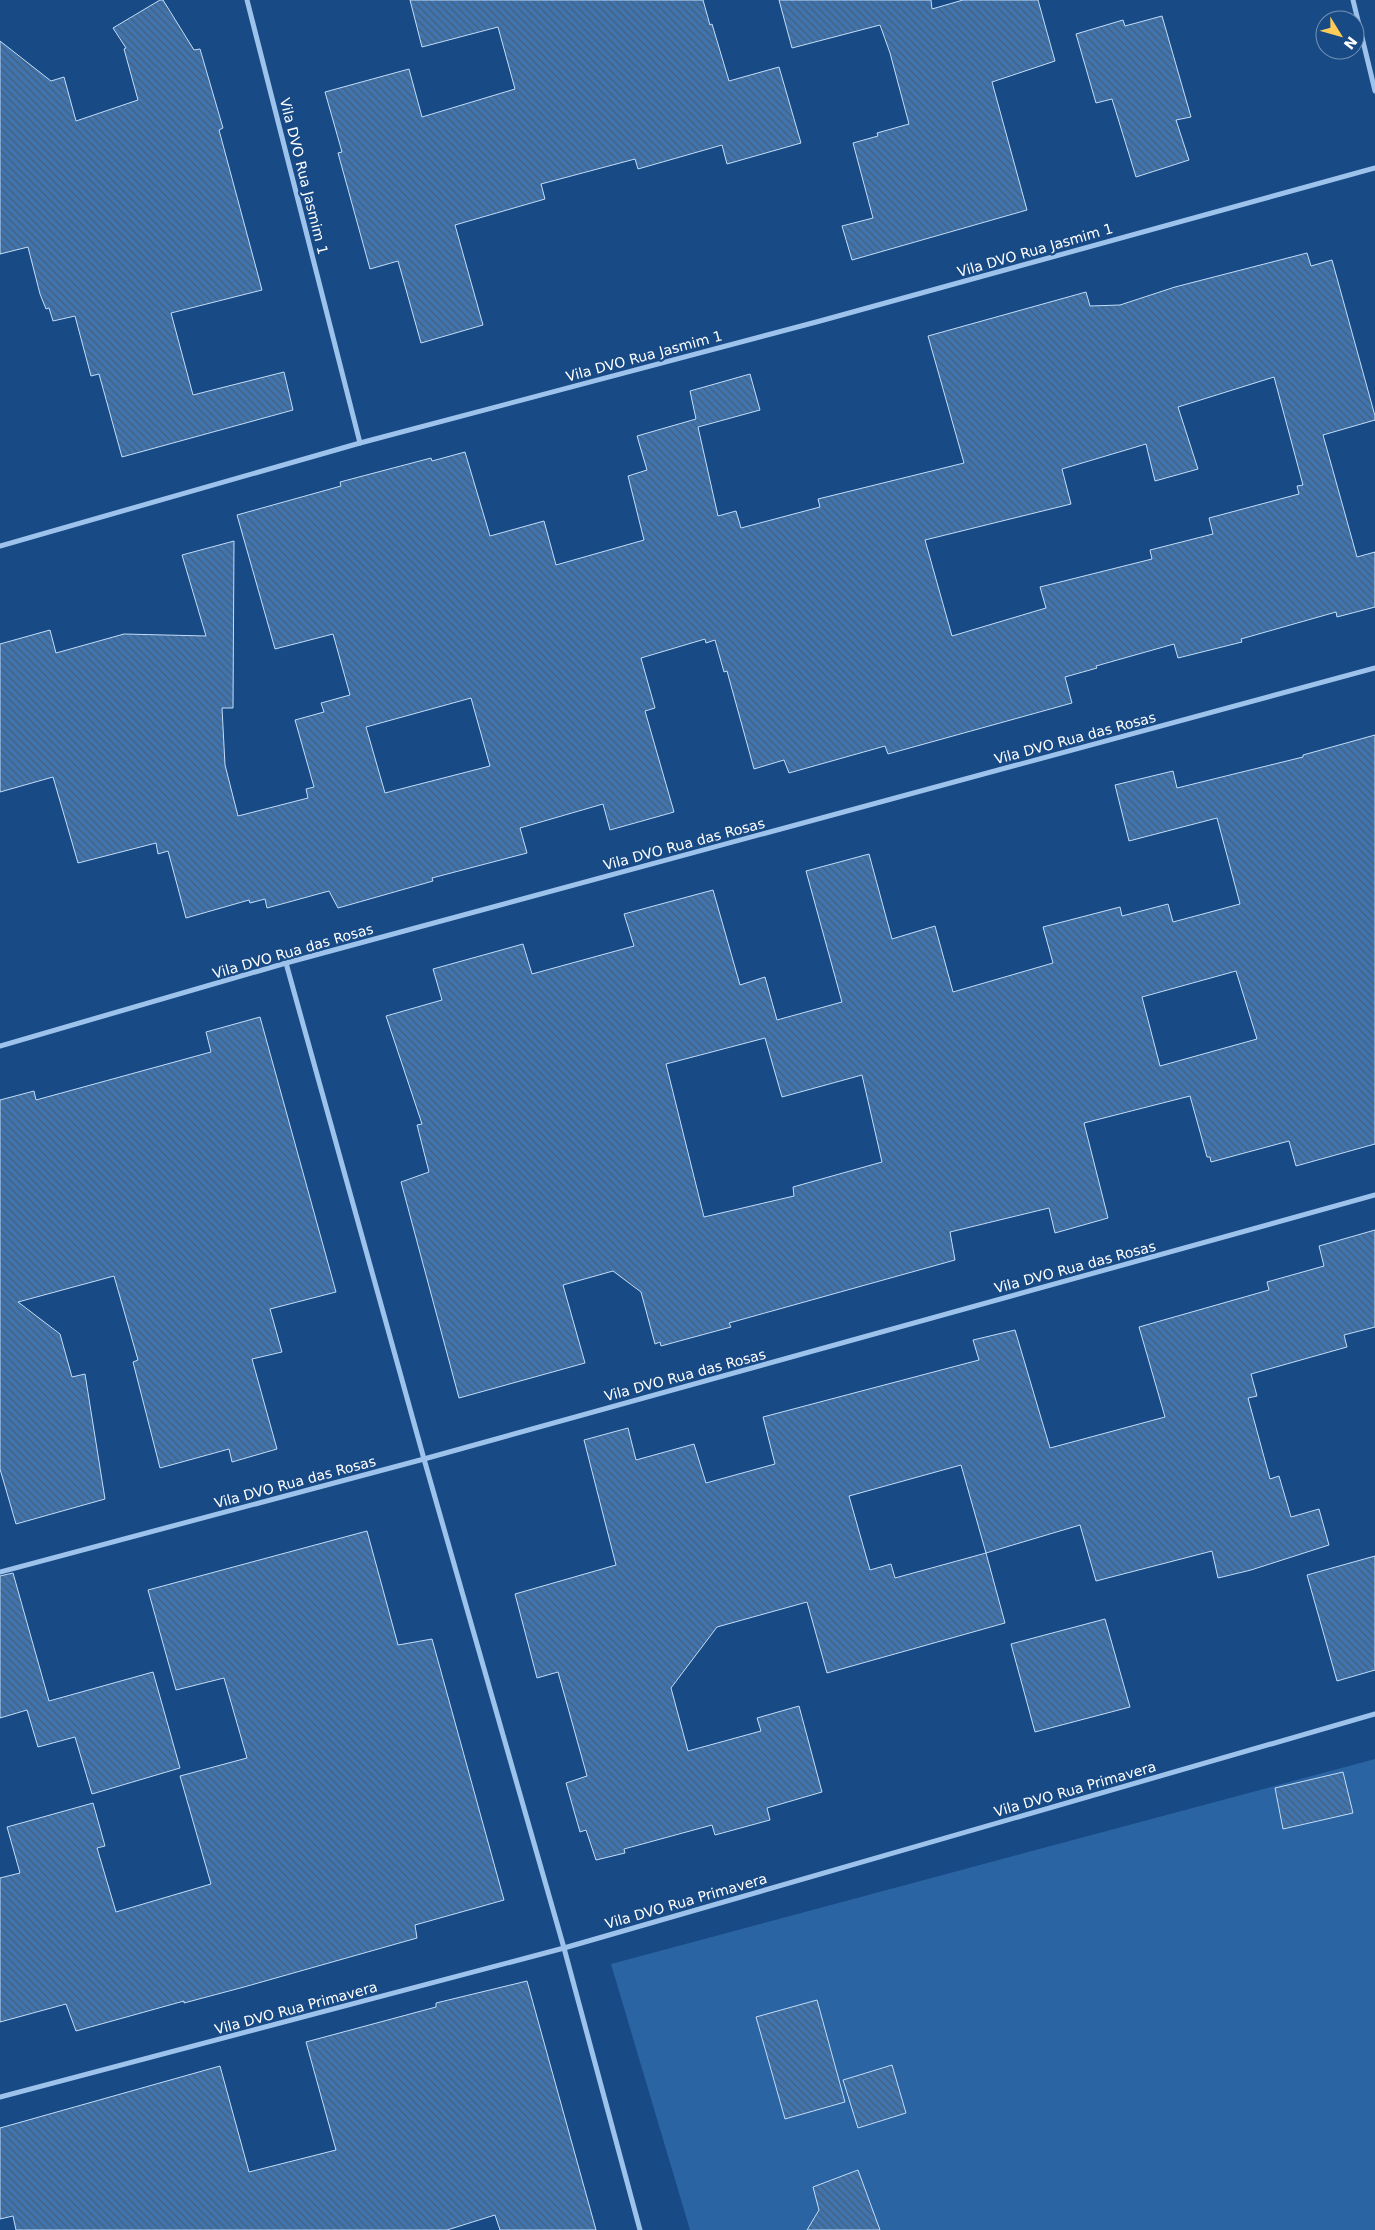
<svg xmlns="http://www.w3.org/2000/svg" width="1375" height="2230" font-family="'DejaVu Sans',sans-serif">
<style>
.green{fill:#2b64a3}
.building{fill:url(#building-back-hatch);stroke:#c2ddf9;fill-rule:evenodd}
.lines{fill:none;stroke-linecap:round;stroke-linejoin:round}
.street{stroke:#9dc3ec;stroke-width:5}
.labels{text-anchor:middle;dominant-baseline:central;stroke-width:4.5;stroke-linejoin:round;paint-order:stroke}
.street-label{font-size:14px;fill:#fff;stroke:#184a85}
</style>
<defs>
<pattern id="building-back-hatch" width="6" height="6" patternUnits="userSpaceOnUse" patternTransform="scale(1.25)"><rect width="6" height="6" fill="#4074ae"/><path d="M-1 5l2 2M0 0l6 6M5-1l2 2" fill="none" stroke="#475e78"/></pattern>
</defs>
<rect width="100%" height="100%" fill="#184a85"/>
<path class="green" d="M1375,1759V2230H690L611,1964Z"/>
<g class="building">
<path d="M160,0H163L194,50L200,49L223,128L219,130L262,290L171,313L193,395L284,372L293,410L122,457L99,374L91,376L75,316L53,321L49,308L46,309L40,294L28,247L0,254V41L51,81L64,77L76,121L138,100L124,49L126,48L113,28Z"/>
<path d="M410,0H703L710,25L712,24L729,81L779,67L801,143L727,164L722,145L638,169L635,159L541,184L545,199L455,225L483,325L421,343L398,261L370,269L338,153L342,152L325,92L409,69L422,117L515,89L498,27L422,47Z"/>
<path d="M779,0H931L932,9L963,0H1038L1055,61L992,82L1027,210L852,260L842,226L873,218L853,143L878,136L877,133L909,124L890,53L880,25L792,48Z"/>
<path d="M1162,16L1191,117L1176,120L1189,160L1136,177L1112,99L1096,103L1076,34L1123,20L1125,26Z"/>
<path d="M1307,253L1311,266L1332,260L1375,416V420L1323,435L1357,557L1375,552V607L1337,617L1336,612L1241,639L1242,642L1178,658L1174,644L1096,666L1097,668L1065,677L1072,703L888,754L885,746L789,773L784,760L754,769L727,671L724,672L715,640L706,643L705,639L641,658L655,708L645,711L674,812L610,830L603,804L520,828L527,853L432,878L433,881L338,908L329,891L267,908L265,899L250,903L249,900L186,918L168,851L158,854L156,843L78,863L53,777L0,792V644L50,630L56,653L124,634L206,636L182,555L234,541L233,708H222L225,765L238,816L308,798L306,789L314,787L295,720L324,712L321,703L350,695L333,634L275,649L237,515L341,486L340,482L431,458L432,461L465,452L490,536L544,521L556,565L644,540L628,476L647,470L637,436L696,419L690,391L750,374L760,410L698,427L718,516L736,511L741,528L820,507L818,499L964,463L928,336L1086,292L1090,306L1120,305L1175,287ZM1274,377L1303,485L1297,486L1299,494L1209,518L1213,534L1150,550L1152,559L1040,587L1046,608L952,636L925,540L1071,504L1062,469L1146,444L1155,481L1198,469L1178,407ZM471,698L490,766L385,793L366,727Z"/>
<path d="M1375,735V1144L1296,1166L1289,1141L1211,1162L1210,1157H1207L1190,1096L1084,1123L1108,1218L1055,1233L1049,1208L950,1232L955,1260L729,1323L731,1327L661,1346L660,1342L655,1344L641,1292L613,1271L563,1285L585,1363L459,1398L401,1182L429,1172L417,1125L422,1124L386,1016L442,1000L433,969L523,944L532,974L634,946L624,914L713,890L740,985L765,977L777,1020L842,1002L806,871L869,854L892,939L935,926L953,992L1053,963L1043,927L1120,907L1122,916L1168,904L1173,922L1240,904L1217,818L1129,841L1115,785L1173,771L1177,788L1303,757V755ZM1236,971L1257,1039L1160,1066L1142,997ZM765,1038L782,1097L862,1075L882,1162L793,1187L794,1196L704,1217L666,1064Z"/>
<path d="M260,1017L336,1292L270,1309L282,1352L252,1359L277,1449L232,1462L229,1449L160,1468L133,1362L138,1360L114,1276L18,1302L60,1334L72,1377L85,1374L105,1499L16,1524L0,1469V1100L34,1091L36,1100L211,1052L206,1032Z"/>
<path d="M1375,1230V1327L1344,1335L1347,1347L1251,1374L1257,1396L1248,1398L1270,1479L1279,1476L1291,1517L1319,1509L1329,1545L1251,1570L1218,1578L1212,1551L1096,1581L1080,1525L986,1553L1005,1623L827,1673L807,1602L717,1627L671,1688L688,1751L761,1731L757,1718L799,1706L822,1792L767,1808L770,1820L715,1835L712,1825L624,1849L625,1853L596,1860L586,1830L580,1832L566,1783L587,1776L558,1672L537,1678L515,1594L616,1565L584,1440L628,1428L636,1460L694,1444L706,1483L775,1464L763,1417L979,1360L973,1340L1015,1330L1050,1448L1165,1417L1139,1327L1269,1290L1267,1282L1324,1266L1319,1246ZM961,1465L986,1553L895,1578L891,1564L870,1570L849,1496Z"/>
<path d="M367,1531L398,1645L432,1639L504,1900L415,1925L417,1938L244,1987L184,2003V2001L76,2031L66,2004L0,2022V1878L20,1873L7,1827L93,1803L105,1846L97,1848L116,1912L211,1884L180,1776L247,1758L224,1678L176,1690L148,1590Z"/>
<path d="M1375,1556V1670L1337,1681L1307,1575Z"/>
<path d="M13,1573L49,1701L153,1672L180,1768L92,1794L75,1737L38,1747L27,1710L0,1718V1576Z"/>
<path d="M1105,1619L1130,1707L1035,1732L1011,1644Z"/>
<path d="M1343,1772L1353,1813L1283,1829L1275,1788Z"/>
<path d="M527,1981L596,2230H500L495,2215L447,2230H16L13,2216L0,2219V2128L220,2066L249,2172L336,2150L306,2042L436,2007V2003Z"/>
<path d="M817,2000L845,2102L785,2119L756,2017Z"/>
<path d="M892,2065L906,2113L858,2128L843,2080Z"/>
<path d="M858,2170L880,2230H807L819,2210L813,2187Z"/>
</g>
<g class="lines">
<g class="street">
<path d="M247,0L360,443L820,321L1375,168"/>
<path d="M1353,0L1375,91"/>
<path d="M0,546L360,443"/>
<path d="M286,963L424,1459L564,1948L640,2230"/>
<path d="M0,1046L286,963L1375,668"/>
<path d="M0,1572L424,1459L1375,1195"/>
<path d="M0,2097L564,1948L1375,1714"/>
</g>
</g>
<g class="labels">
<g class="street-label">
<text transform="translate(304 176) rotate(76)">Vila DVO Rua Jasmim 1</text>
<text transform="translate(1035 250) rotate(-16)">Vila DVO Rua Jasmim 1</text>
<text transform="translate(644 356) rotate(-15)">Vila DVO Rua Jasmim 1</text>
<text transform="translate(1075 738) rotate(-15)">Vila DVO Rua das Rosas</text>
<text transform="translate(684 844) rotate(-15)">Vila DVO Rua das Rosas</text>
<text transform="translate(293 951) rotate(-16)">Vila DVO Rua das Rosas</text>
<text transform="translate(1075 1267) rotate(-15)">Vila DVO Rua das Rosas</text>
<text transform="translate(685 1375) rotate(-15)">Vila DVO Rua das Rosas</text>
<text transform="translate(295 1482) rotate(-15)">Vila DVO Rua das Rosas</text>
<text transform="translate(1075 1789) rotate(-16)">Vila DVO Rua Primavera</text>
<text transform="translate(686 1901) rotate(-16)">Vila DVO Rua Primavera</text>
<text transform="translate(296 2008) rotate(-15)">Vila DVO Rua Primavera</text>
</g>
</g>
<g transform="translate(1340 35) rotate(127)"><circle r="24" fill="#184a85" stroke="#7492b6"/>
<path d="M0-4L9 19L0 12L-9 19Z" fill="#ffcb59"/>
<text y="-8" font-size="14" font-weight="bold" text-anchor="middle" fill="#ffffff">N</text>
</g>
</svg>
